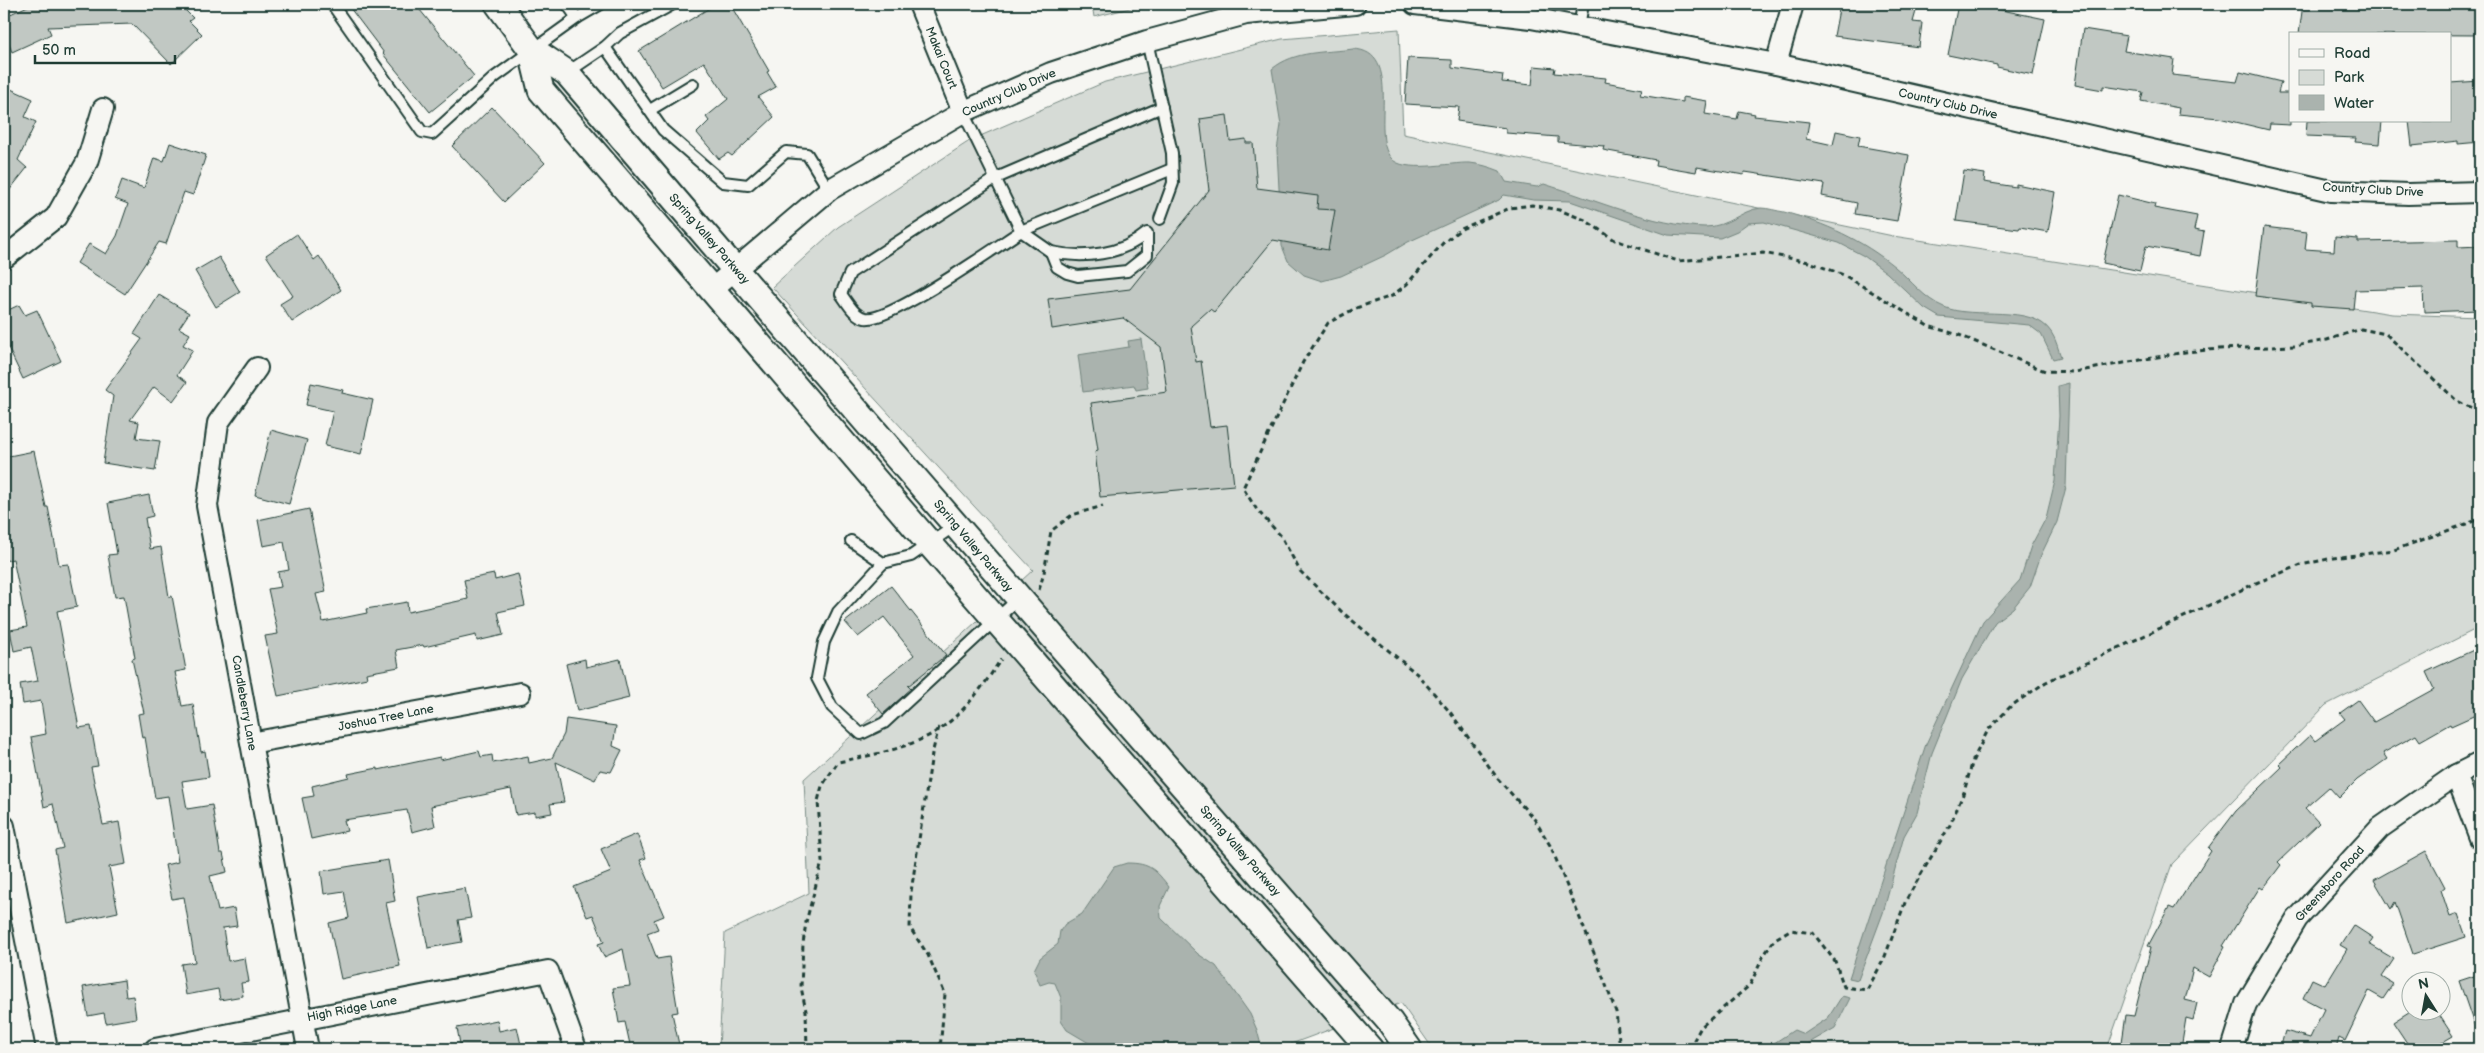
<svg xmlns="http://www.w3.org/2000/svg" width="2484" height="1053" font-family="'Balsamiq Sans',sans-serif">
<style>
.green{fill:#d6dbd6;stroke:#7a8c85}
.water{fill:#aab3ae;stroke:#72847d}
.building{fill:#c1c8c3;stroke:#1f3d34}
.lines{fill:none;stroke-linecap:round;stroke-linejoin:round}
.service-casing{stroke:#1f3d34;stroke-width:14}
.minor-casing{stroke:#1f3d34;stroke-width:24}
.tertiary-casing{stroke:#1f3d34;stroke-width:29}
.path{stroke:#1f3d34;stroke-width:3;stroke-dasharray:5 4;stroke-linecap:butt}
.service{stroke:#f6f6f2;stroke-width:10}
.minor{stroke:#f6f6f2;stroke-width:20}
.tertiary{stroke:#f6f6f2;stroke-width:25}
.labels{text-anchor:middle;dominant-baseline:central;stroke-width:4;stroke-linejoin:round;paint-order:stroke}
.street-label{font-size:12px;fill:#1f3d34;stroke:#f6f6f2}
</style>
<rect width="100%" height="100%" fill="#f6f6f2"/>
<filter id="ink" filterUnits="userSpaceOnUse"><feTurbulence type="fractalNoise" baseFrequency=".02" numOctaves="2"/><feDisplacementMap in="SourceGraphic" scale="10" xChannelSelector="R" yChannelSelector="G"/><feConvolveMatrix kernelMatrix="1 2 1 2 8 2 1 2 1" color-interpolation-filters="sRGB"/></filter>
<g filter="url(#ink)">
<g class="green">
<path d="M1092,4H1146L1094,17Z"/>
<path d="M1399,29L1403,134L1893,236L2392,314L2480,317V627L2326,705L2172,864L2107,1049H1433L1401,1003L1291,1044L1287,1049H719L725,933L809,893L804,779L1033,570L772,287L838,227L971,140L1105,82L1282,39Z"/>
</g>
<g class="water">
<path d="M1353,49C1405,51 1369,134 1391,158C1403,174 1451,162 1470,163C1480,164 1490,167 1500,171L1506,182L1537,187L1544,184C1593,199 1654,226 1705,227C1728,227 1741,210 1761,208C1768,208 1777,211 1784,212C1825,223 1862,240 1895,267C1911,280 1924,299 1944,307C1973,320 2032,303 2051,332C2056,339 2058,349 2061,357L2053,359L2041,334L2029,325L1939,317L1924,308L1887,273L1864,256L1839,243L1764,222L1748,223L1737,231L1720,238L1668,235L1570,201L1533,200L1504,195L1499,200L1408,242L1386,255L1341,276L1322,281L1304,275L1288,261L1282,246L1277,150L1281,125L1272,69C1295,50 1325,53 1353,49Z"/>
<path d="M1141,339L1148,388L1136,390L1134,385L1083,392L1078,355L1129,347L1128,341Z"/>
<path d="M2069,383L2066,487L2057,522L2041,555L2030,587L2013,608L1995,622L1962,679L1932,753L1917,813L1904,836L1883,913L1858,980L1849,978L1926,744L1983,621L2020,580L2031,546L2046,518L2055,481L2059,416L2058,386Z"/>
<path d="M1127,863C1150,863 1156,870 1169,887L1160,906L1161,918L1198,954L1216,966L1250,1014L1257,1030L1262,1049H1099L1067,1030L1061,1021V998L1055,983L1049,982L1040,985L1034,970L1040,958L1058,944L1060,931L1065,924L1082,914L1114,867Z"/>
<path d="M1842,996L1850,998L1835,1028L1809,1043L1811,1049H1765L1794,1030L1804,1034L1828,1018Z"/>
</g>
<g class="building">
<path d="M32,4H179L193,18L189,21L202,34L171,64L132,24L48,27L51,34L12,52L4,32V17Z"/>
<path d="M347,4H415L474,76L430,112L383,54L384,53Z"/>
<path d="M716,4H730L769,71L767,72L776,87L758,97L774,117L732,156L728,153L719,159L697,133L709,121L706,117L728,99L704,62L662,87L639,51Z"/>
<path d="M1840,4H1918L1913,22L1922,23L1919,47L1834,36Z"/>
<path d="M1958,4H1998L1997,9L2045,19L2033,75L1997,67V65L1948,55Z"/>
<path d="M2303,4H2480V35L2299,34Z"/>
<path d="M2083,29L2127,36L2124,51L2174,59L2172,75L2237,82L2240,72L2281,82L2278,93H2290V125L2270,124L2269,130L2219,118L2178,114L2179,108L2141,101L2143,92L2103,86V90L2075,85Z"/>
<path d="M1408,58L1452,60V68L1503,75L1502,82L1532,85L1534,66L1555,68L1554,73L1606,78L1605,82L1642,89L1640,95L1683,102V97L1707,101L1705,114L1737,119L1739,111L1755,114L1754,116L1809,122L1806,139L1833,145L1836,131L1860,136L1858,146L1909,155L1897,221L1855,214L1857,203L1822,196L1824,184L1745,172L1744,175L1697,167L1696,172L1655,165L1656,160L1603,150L1604,146L1558,142V137L1506,133V128L1457,121L1459,107L1405,104Z"/>
<path d="M2480,81V142L2458,144V141L2412,146L2409,121H2450V83Z"/>
<path d="M4,86L33,99L25,117L36,122L18,160L27,168L4,197Z"/>
<path d="M492,107L545,163L504,202L452,146Z"/>
<path d="M1227,115L1230,141L1246,139V143H1253L1257,188L1318,196L1317,209L1335,210L1328,250L1273,240L1214,312L1210,309L1191,326L1196,362L1201,361L1210,427L1227,425L1234,485L1100,497L1095,451L1098,450L1091,403L1167,392L1161,347L1123,318L1052,329L1048,299L1130,289L1209,190L1200,119Z"/>
<path d="M2307,121H2382L2380,144L2355,142L2356,138L2306,136Z"/>
<path d="M170,143L206,155L193,195L184,192L166,244L159,242L125,294L77,263L89,244L106,254L117,236L128,204L115,199L122,180L144,188L154,158L164,161Z"/>
<path d="M1964,171L1985,174L1984,182L2016,187V184L2055,192L2048,232L2020,227L2019,229L1956,221Z"/>
<path d="M2118,195L2155,204L2154,208L2197,216L2194,230L2204,232L2200,256L2146,246L2140,271L2103,263Z"/>
<path d="M2264,227L2307,232L2305,249L2334,251L2335,237L2358,239V242L2458,240V247L2480,246V310L2424,312L2423,288L2355,290L2353,309L2311,306V303L2255,296Z"/>
<path d="M297,234L314,260L319,256L341,290L292,322L280,304L293,296L266,255Z"/>
<path d="M219,257L240,292L216,307L195,271Z"/>
<path d="M159,295L189,313L179,328L190,334L183,345L193,350L177,375L187,382L173,401L154,387L130,420L139,422L136,438L160,441L155,471L103,463L113,396L105,390L142,339L134,334Z"/>
<path d="M19,305L25,315L37,310L61,361L23,379L4,339V312Z"/>
<path d="M311,383L343,390L342,393L373,400L361,454L325,446L333,411L306,405Z"/>
<path d="M271,430L307,440L289,504L255,495Z"/>
<path d="M34,451L46,507H48L59,565L68,564L77,607L57,611L79,728L91,726L98,766L91,767L103,825L119,822L126,864L109,867L118,912L68,923L55,850L63,848L53,804L44,807L31,737L46,734L41,701L23,704L20,684L38,681L31,647L14,651L10,630L27,627L13,559L4,561V457Z"/>
<path d="M149,495L153,516L145,518L150,549L161,547L169,597L172,596L186,670L175,672L182,706L193,704L201,752L205,751L209,777L182,781L187,809L212,805L220,853H223L227,872L210,876L218,911L234,908L237,926L223,928L228,961L245,958L249,982L241,983L243,996L220,1000L218,989L186,995L181,964L195,962L184,897L172,899L165,865L178,862L168,796L155,798L145,737L142,738L138,714L144,713L132,659L135,658L124,596L115,597L108,555L117,554L108,503Z"/>
<path d="M309,509L326,592L316,594L323,622L367,613L366,609L407,602L408,612L468,599L464,580L494,574L495,580L518,574L525,606L498,612L503,635L477,641L476,635L424,647L423,645L396,650L399,667L366,673L367,678L278,696L265,636L278,634L268,589L281,587L278,572L289,570L284,542L263,546L258,520Z"/>
<path d="M891,586L946,655L908,686L911,689L883,714L866,693L914,655L884,617L858,637L845,622Z"/>
<path d="M2480,647V713L2451,726L2450,724L2420,741L2416,735L2383,753L2387,759L2357,780L2339,798L2329,787L2305,808L2319,823L2278,862L2281,865L2263,889L2260,887L2223,946L2225,947L2209,977L2193,968L2185,1000L2197,1003L2193,1020L2186,1018L2181,1049H2121L2126,1015L2134,1016L2151,947L2148,946L2169,907L2174,909L2211,851L2208,848L2236,811L2282,767L2279,764L2310,735L2315,741L2345,719L2340,713L2358,700L2374,722L2434,689L2426,672Z"/>
<path d="M585,659L586,667L620,659L629,698L577,711L566,664Z"/>
<path d="M566,719L616,726L613,746L622,750L611,772L600,770L595,780L556,762L564,802L550,804L552,813L535,816V812L516,815L511,789L431,806L435,826L412,832L407,810L344,820L347,831L311,839L302,798L314,796L312,786L349,777L348,774L378,768V770L440,757V760L479,751L481,757L492,755L493,763L528,756L529,763L552,758L564,734Z"/>
<path d="M637,834L646,858L640,860L664,916L654,920L658,929L647,933L657,959L669,957L678,1012L672,1013L680,1049H631L625,1022L619,1023L613,988L630,986L623,949L604,957L598,944L604,942L593,915L587,917L574,887L611,872L601,849Z"/>
<path d="M2426,851L2445,887L2441,890L2450,917L2458,914L2466,937L2413,954L2395,902L2391,909L2374,880Z"/>
<path d="M388,860L395,901L386,903L400,966L341,979L329,923L349,918L344,891L324,894L321,871Z"/>
<path d="M465,888L471,918L458,920L462,942L428,948L418,897Z"/>
<path d="M2353,925L2373,938L2369,944L2394,959L2382,977L2393,984L2383,999L2369,991L2345,1041L2339,1038L2336,1049H2280L2285,1031L2310,1038L2324,1009L2303,998L2312,979L2325,985L2347,949L2340,945Z"/>
<path d="M2480,974V1035L2478,1036L2459,981Z"/>
<path d="M124,980L126,997L133,996L136,1018L106,1023L104,1013L88,1016L83,987Z"/>
<path d="M2412,1010H2436L2453,1036L2441,1043L2444,1049H2411L2393,1022Z"/>
<path d="M497,1020L499,1031L517,1027L522,1049H488L487,1046L461,1049L457,1028Z"/>
</g>
<g class="lines">
<defs>
<g id="service">
<path d="M332,4L422,132L432,134L495,77L577,18L601,4"/>
<path d="M567,4L577,18"/>
<path d="M1579,27L1583,4"/>
<path d="M1147,41L1172,153L1173,183L1160,219"/>
<path d="M605,47L663,130L723,182L748,185L786,152L807,154L829,190"/>
<path d="M568,72L605,47L620,33L673,4"/>
<path d="M650,110L693,84"/>
<path d="M963,112L1021,231L1172,169"/>
<path d="M1147,233V255L1127,271L1078,276L1067,273L1057,267L1051,252C1084,259 1121,255 1147,233Z"/>
<path d="M1051,252L1021,231C996,247 889,323 865,318C854,316 847,302 841,294L850,273L994,179L1162,107"/>
<path d="M851,541L883,563L911,556L956,525"/>
<path d="M883,563L838,612L824,642L817,678L832,707L861,734L884,723L1018,599"/>
</g>
<g id="minor">
<path d="M919,4L963,112"/>
<path d="M1415,4L1531,18L1776,64L2331,191L2408,194L2480,192"/>
<path d="M1776,64L1793,4"/>
<path d="M4,258L56,217L87,162L103,109"/>
<path d="M711,290L829,190L963,112L1051,73L1147,41L1246,14L1355,4"/>
<path d="M257,368L218,423L207,506L308,1049"/>
<path d="M251,743L520,693"/>
<path d="M2456,775L2480,838"/>
<path d="M4,826L47,1049"/>
<path d="M155,1049L548,971L576,1049"/>
<path d="M2232,1049L2246,1004L2297,919L2380,828L2456,775L2480,763"/>
</g>
<g id="tertiary">
<path d="M498,4L531,49L567,73C838,392 1113,707 1390,1022L1409,1049"/>
<path d="M531,49L541,90L929,543L1370,1049"/>
</g>
</defs>
<use href="#service" class="service-casing"/>
<use href="#minor" class="minor-casing"/>
<use href="#tertiary" class="tertiary-casing"/>
<g class="path">
<path d="M1039,590L1044,573L1051,531L1072,515L1103,506"/>
<path d="M939,727L932,754L911,892L910,928L928,955L945,994L940,1049"/>
<path d="M807,1049L806,1011L801,987L803,944L806,922L822,862L818,801L822,786L838,762C867,756 897,751 924,738C957,723 982,689 1001,659"/>
<path d="M1620,1049L1616,1012L1594,953L1551,847L1535,820L1498,779L1450,712L1417,674L1342,612L1300,571L1281,536L1257,510L1243,488L1303,362L1328,323L1356,308L1392,296L1407,284L1443,243L1461,229L1510,208L1532,205L1559,210L1585,220L1615,240L1678,261L1763,253L1809,262L1844,275L1928,326L1959,335L2045,371L2074,372L2185,352L2219,349L2295,346L2327,340L2361,329L2386,334L2457,401L2480,412"/>
<path d="M1689,1049L1701,1027L1750,985L1764,955L1775,939L1790,930L1813,933L1835,961L1844,987L1867,990L1884,959L1906,900L1950,825L1964,792L1973,760L1988,730L2011,706L2046,682L2256,583L2301,565L2333,558L2394,550L2480,519"/>
</g>
<use href="#service" class="service"/>
<use href="#minor" class="minor"/>
<use href="#tertiary" class="tertiary"/>
</g>
</g>
<g class="labels">
<g class="street-label">
<text transform="translate(941 58) rotate(68)">Makai Court</text>
<text transform="translate(1009 93) rotate(-24)">Country Club Drive</text>
<text transform="translate(1948 104) rotate(13)">Country Club Drive</text>
<text transform="translate(2373 190) rotate(3)">Country Club Drive</text>
<text transform="translate(709 239) rotate(49)">Spring Valley Parkway</text>
<text transform="translate(973 546) rotate(50)">Spring Valley Parkway</text>
<text transform="translate(244 703) rotate(80)">Candleberry Lane</text>
<text transform="translate(386 718) rotate(-11)">Joshua Tree Lane</text>
<text transform="translate(1240 851) rotate(49)">Spring Valley Parkway</text>
<text transform="translate(2330 884) rotate(-48)">Greensboro Road</text>
<text transform="translate(352 1009) rotate(-11)">High Ridge Lane</text>
</g>
</g>
<rect width="2484" height="1053" fill="none" stroke="#f6f6f2" stroke-width="20"/>
<rect x="10" y="10" width="2464" height="1033" fill="none" stroke="#1f3d34" stroke-width="2" filter="url(#ink)"/>
<rect x="2289" y="32" width="162" height="90" fill="#f6f6f2" stroke="#a0aca6"/>
<rect x="2299" y="49" width="25" height="8" fill="#f6f6f2" stroke="#a0aca6"/>
<text x="2334" y="58" font-size="15" fill="#1f3d34">Road</text>
<rect x="2299" y="70" width="25" height="15" fill="#d6dbd6" stroke="#a0aca6"/>
<text x="2334" y="82" font-size="15" fill="#1f3d34">Park</text>
<rect x="2299" y="95" width="25" height="15" fill="#aab3ae" stroke="#a0aca6"/>
<text x="2334" y="108" font-size="15" fill="#1f3d34">Water</text>
<g transform="translate(2426 996) rotate(349)"><circle r="24" fill="#f6f6f2" stroke="#a0aca6"/>
<path d="M0-4L9 19L0 12L-9 19Z" fill="#1f3d34"/>
<text y="-8" font-size="14" font-weight="bold" text-anchor="middle" fill="#1f3d34">N</text>
</g>
<path d="M35 55v8h140v-8" fill="none" stroke="#1f3d34" stroke-width="2.5"/>
<text x="42" y="55" font-size="15" fill="#1f3d34" stroke="#f6f6f2" stroke-width="4" paint-order="stroke">50 m</text>
</svg>
